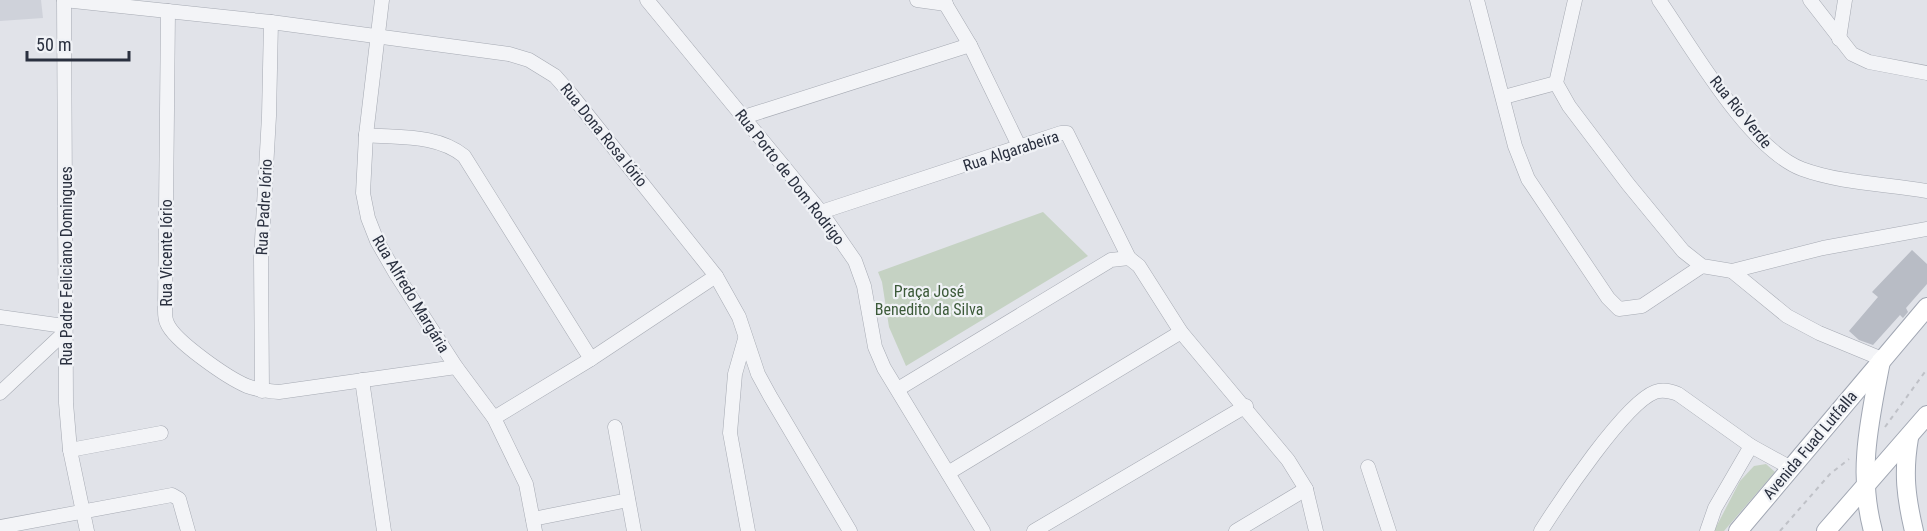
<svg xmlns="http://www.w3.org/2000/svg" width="1927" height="531" font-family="'Roboto Condensed',sans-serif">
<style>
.built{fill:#cfd2da}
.green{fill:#c5d2c3}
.building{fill:#b8bcc5}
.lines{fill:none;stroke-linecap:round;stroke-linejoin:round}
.minor-casing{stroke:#a6aab3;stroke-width:15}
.major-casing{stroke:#a1a7b3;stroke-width:20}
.path{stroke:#bfc1c7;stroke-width:2;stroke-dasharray:4.5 4.5;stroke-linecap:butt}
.minor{stroke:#f3f4f7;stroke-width:14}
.major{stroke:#fff;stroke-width:18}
.labels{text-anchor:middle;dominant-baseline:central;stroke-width:4.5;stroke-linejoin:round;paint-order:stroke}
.street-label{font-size:16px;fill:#2a303f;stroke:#f0f2f6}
.park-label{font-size:16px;fill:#3c5a39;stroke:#f0f2f6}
</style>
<rect width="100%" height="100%" fill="#e1e3e9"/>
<path class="built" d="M0,0H41L43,18L0,21Z"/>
<g class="green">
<path d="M1043,212L1088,256L906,366L889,327L882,282L878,272Z"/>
<path d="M1766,464L1775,472L1724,531H1714L1740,481L1754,466Z"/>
</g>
<path class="building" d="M1912,250L1927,264V284L1906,308L1908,312L1903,318L1900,315L1873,345L1859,340L1849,331L1878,297L1872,292Z"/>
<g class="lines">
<defs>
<g id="minor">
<path d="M64,0L271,22L509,54L529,60L555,76L570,93L716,276L739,317L758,374L770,396L850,531"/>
<path d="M64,0L66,403L70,450L87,531"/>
<path d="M382,0L366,135L363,193L368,218L377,241L396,274L456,367L494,418L526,484L535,531"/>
<path d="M647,0L821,212L855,261L864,286L875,347L884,368L983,531"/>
<path d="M917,0L946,4"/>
<path d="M943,0L970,45L1020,148"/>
<path d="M1477,0L1515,146L1528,179L1608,298L1619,309L1642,306L1702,266"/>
<path d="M1575,0L1556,83L1569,106L1628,184L1683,251L1702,266L1732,271L1823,248L1927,229"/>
<path d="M1659,0C1691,46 1749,149 1802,169C1840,183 1886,184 1927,191"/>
<path d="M1810,0L1852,54L1869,62L1927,73"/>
<path d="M168,11L165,310C165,314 165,319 167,323C174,341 228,378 247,386C257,390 267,391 279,392L456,367"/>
<path d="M1839,39L1845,0"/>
<path d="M1504,97L1556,83"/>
<path d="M744,117L970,45"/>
<path d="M366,135C399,138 437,134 464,156L591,359"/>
<path d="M821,212L1061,133H1067L1129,258L1139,266L1181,332L1288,460L1306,489L1316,531"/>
<path d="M1732,271L1787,316L1819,333L1882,359"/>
<path d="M0,317L64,326"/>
<path d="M745,339L735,374L730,433L748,531"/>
<path d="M362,380L384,531"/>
<path d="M898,389L1111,260L1129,258"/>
<path d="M262,391L261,258L269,116L271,22"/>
<path d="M0,393L64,333"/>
<path d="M494,418L591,359L716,276"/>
<path d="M615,427L634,531"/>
<path d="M70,450L161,433"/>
<path d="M1368,467L1389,531"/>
<path d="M948,473L1181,332"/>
<path d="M533,519L628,500"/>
<path d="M0,527L172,495L179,499L188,531"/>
<path d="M1034,531L1246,406"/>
<path d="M1236,531L1306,489"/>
<path d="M1541,531C1560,501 1625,403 1655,392C1663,389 1670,391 1678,394L1751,446L1791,468"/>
<path d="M1707,531L1715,508L1751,446"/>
</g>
<g id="major">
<path d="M1909,438C1903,473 1906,497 1914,531"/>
<path d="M1738,531L1927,307"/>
<path d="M1826,531L1927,415"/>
<path d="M1873,531C1857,472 1870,419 1881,361"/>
</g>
</defs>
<use href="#minor" class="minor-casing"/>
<use href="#major" class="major-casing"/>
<g class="path">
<path d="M1885,427L1927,369"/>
<path d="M1780,531L1830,474L1849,459"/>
</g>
<use href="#minor" class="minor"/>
<use href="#major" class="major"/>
</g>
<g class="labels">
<g class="street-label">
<text transform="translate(1741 112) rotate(51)">Rua Rio Verde</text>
<text transform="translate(604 135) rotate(51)">Rua Dona Rosa Iório</text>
<text transform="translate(1011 151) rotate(-18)">Rua Algarabeira</text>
<text transform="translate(790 177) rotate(52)">Rua Porto de Dom Rodrigo</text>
<text transform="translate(264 207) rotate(-87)">Rua Padre Iório</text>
<text transform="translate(166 253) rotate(-90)">Rua Vicente Iório</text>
<text transform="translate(66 266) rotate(-90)">Rua Padre Feliciano Domingues</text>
<text transform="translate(411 294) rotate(59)">Rua Alfredo Margária</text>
<text transform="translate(1810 445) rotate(-50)">Avenida Fuad Lutfalla</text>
</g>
<g class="park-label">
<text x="929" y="291">Praça José<tspan x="929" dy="18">Benedito da Silva</tspan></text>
</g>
</g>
<path d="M27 51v9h102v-9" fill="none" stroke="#2a303f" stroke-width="3"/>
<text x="36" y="51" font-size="18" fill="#2a303f" stroke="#f0f2f6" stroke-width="4.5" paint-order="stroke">50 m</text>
</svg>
